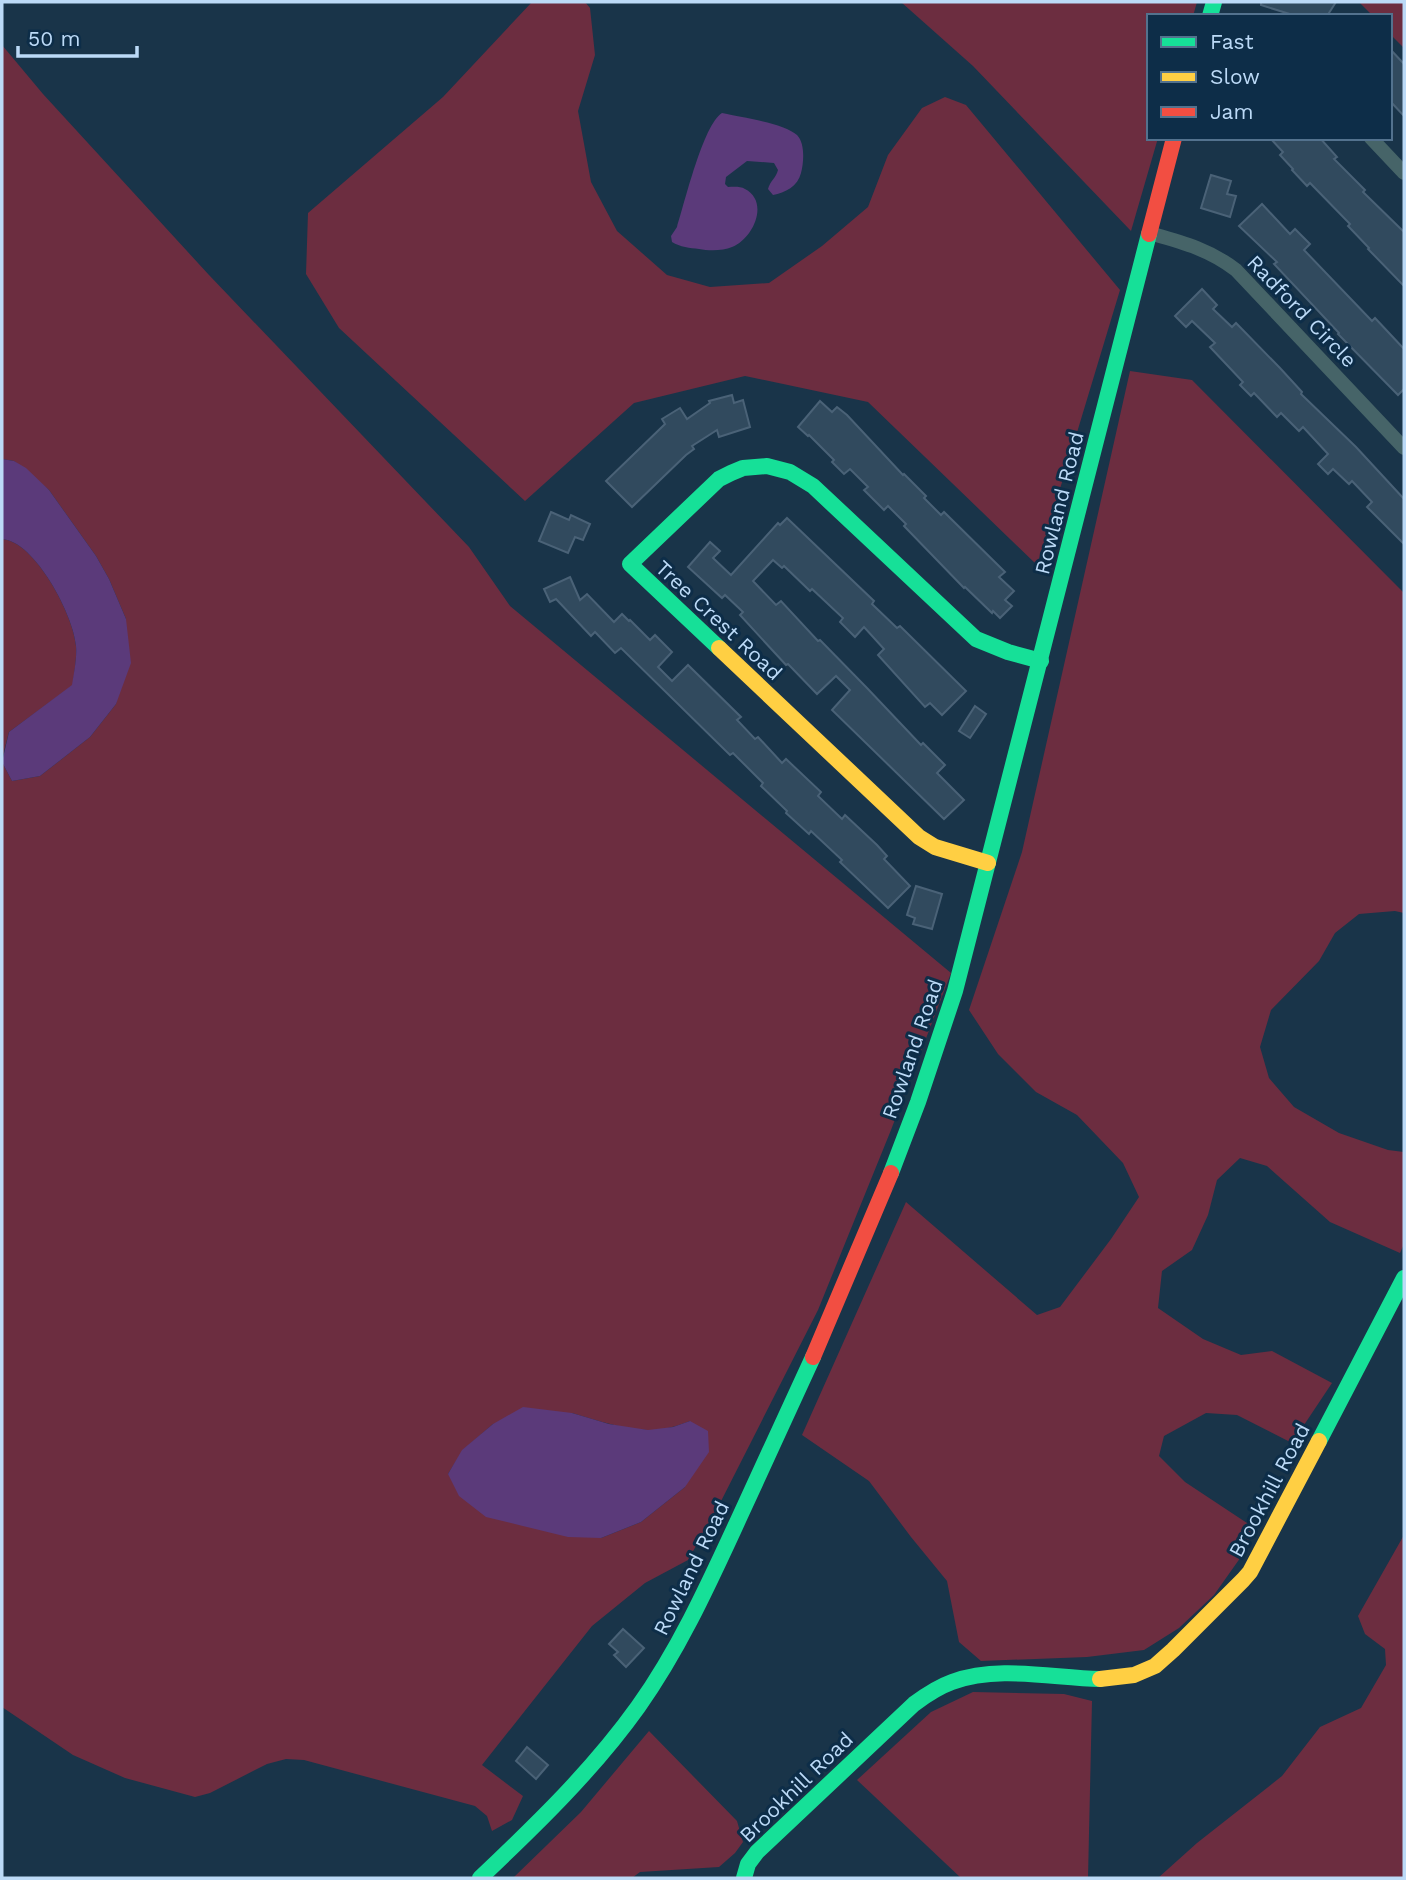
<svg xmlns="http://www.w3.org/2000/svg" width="1406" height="1880" font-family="'Work Sans',sans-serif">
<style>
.green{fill:#6c2d40;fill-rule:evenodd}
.water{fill:#5b3a7a}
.building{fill:#314a5e;stroke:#4a6277;stroke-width:2}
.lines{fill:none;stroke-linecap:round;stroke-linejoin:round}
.street{stroke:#466468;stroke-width:14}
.fast{stroke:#16e098;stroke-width:16}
.slow{stroke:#ffcf43;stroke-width:16}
.jam{stroke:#f24e42;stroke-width:16}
.labels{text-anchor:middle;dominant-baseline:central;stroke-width:6;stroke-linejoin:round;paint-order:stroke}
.street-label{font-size:21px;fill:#bcdaf7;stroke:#0d2d48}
</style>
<rect width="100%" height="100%" fill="#193449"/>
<g class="green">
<path d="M532,2H585L590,8L595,55L578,111L591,182L617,231L667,275L710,287L769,283L822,246L868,207L888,155L922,108L945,97L966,105L1120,290L1037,565L868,402L745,376L634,403L525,501L339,328L306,274L308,213L443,97Z"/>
<path d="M901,2H1197L1193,16H1149V138H1158L1131,231L973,66Z"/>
<path d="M1359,2H1404V48L1390,34V16H1373Z"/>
<path d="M2,45L43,94L209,275L469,547L510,606L951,973L891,1130L818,1310L716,1511L688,1560L645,1583L592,1626L482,1765L523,1796L512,1820L492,1831L487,1816L475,1806L304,1760L286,1759L267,1764L210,1793L195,1797L125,1778L73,1755L2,1707V762L12,781L40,776L90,737L116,704L126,619L109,579L96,556L49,490L14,461L2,459ZM572,1413C596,1420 622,1429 647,1430C662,1431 677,1426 690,1421L685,1487L641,1522L601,1538L448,1474L463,1450L493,1424Z"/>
<path d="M1130,371L1192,380L1404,593V913L1395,911L1359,914L1335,933L1319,961L1271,1010L1260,1047L1269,1078L1294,1107L1339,1133L1388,1150L1404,1152V1244L1400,1253L1330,1222L1267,1166L1240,1158L1217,1180L1208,1215L1192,1250L1162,1271L1158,1308L1203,1339L1241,1355L1272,1351L1332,1383L1292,1443L1237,1415L1206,1413L1164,1436L1159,1456L1185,1482L1253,1527L1243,1554L1214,1595L1179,1628L1144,1650L1087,1657L981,1661L959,1642L947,1581L911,1537L869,1481L802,1435L906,1202L1037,1315L1060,1307L1111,1239L1139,1197L1123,1163L1077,1115L1036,1092L998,1054L969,1010L1022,852Z"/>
<path d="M2,539C35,541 74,616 76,646C77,658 74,673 73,685L9,732L2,759Z"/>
<path d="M1404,1535V1878H1158L1197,1843L1282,1776L1320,1727L1361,1708L1386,1665L1385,1649L1365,1634L1358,1616Z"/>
<path d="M973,1692L1064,1694L1092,1701L1088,1878H961L857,1780L931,1712Z"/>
<path d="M649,1731L737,1821L743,1842L735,1853L719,1867L640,1872L632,1878H513L581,1812Z"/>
</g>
<g class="water">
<path d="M722,113C740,117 784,123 797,135C805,143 804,162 801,173C798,186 785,193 773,195L768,189C770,181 776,178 778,170L774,163L747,161L726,177L725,184L728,187C733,187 740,186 745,189C770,202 753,239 732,247C723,251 709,251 699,249C690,248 680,247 672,242L671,236L677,227C685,202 703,125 722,113Z"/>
<path d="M2,459L14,461L26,468L49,490L96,556L109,579L126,619L131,663L116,704L90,737L40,776L12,781L2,762L9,732L72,685C74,673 77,658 76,646C74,616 35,541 2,539Z"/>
<path d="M523,1407L572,1413L609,1424L648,1430L673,1427L690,1421L708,1431L709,1452L685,1487L641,1522L601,1538L568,1537L486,1517L459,1496L448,1474L462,1450L493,1424Z"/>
</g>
<g class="building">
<path d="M1261,2H1336L1327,16H1296L1261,5Z"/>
<path d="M1390,49L1404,64V116L1390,101Z"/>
<path d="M1270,138H1320L1337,157L1334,159L1365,190L1363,192L1404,232V286L1368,249L1369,248L1348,226L1350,224L1310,183L1307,186L1292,170L1293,169L1280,155L1283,152Z"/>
<path d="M1211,175L1231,181L1227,194L1236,196L1230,217L1201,208Z"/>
<path d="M1262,204L1290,234L1295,229L1310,244L1304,250L1372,321L1375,318L1404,349V389L1398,395L1338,334L1339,333L1274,264L1277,262L1239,226Z"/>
<path d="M1202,289L1217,305L1213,309L1232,327L1236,323L1280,368L1302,392L1301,394L1356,447L1404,499V544L1367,507L1372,502L1352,481L1349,484L1333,469L1328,474L1318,464L1328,454L1303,427L1299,431L1281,413L1277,417L1254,393L1251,396L1240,385L1243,382L1210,347L1215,343L1192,321L1186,327L1175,316Z"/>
<path d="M732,395L734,403L743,400L750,427L719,437L717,430L692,446L694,449L686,455L632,507L606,481L665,424L662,419L680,408L687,419L710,403L709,401Z"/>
<path d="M820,401L832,412L837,407L847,415L903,475L904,474L926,496L924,498L941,515L944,512L1005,572L999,577L1014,591L1005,600L1012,606L1000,618L993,611L992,613L965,587L964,588L904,526L906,524L888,506L884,510L864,490L868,487L850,469L844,474L832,462L834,460L809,435L808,436L798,427Z"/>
<path d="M551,512L569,520L571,515L590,524L583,540L575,537L568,553L539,541Z"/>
<path d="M787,518L874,601L872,604L897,628L900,626L966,691L942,715L930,703L925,707L878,655L884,649L864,627L855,637L840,622L843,618L812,589L810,591L784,566L782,568L773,560L753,581L776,605L781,601L818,641L820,640L867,688L921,745L923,743L945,765L937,773L964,800L944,819L832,710L850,690L836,676L817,694L788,664L786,665L774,652L740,615L743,612L725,595L722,598L688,567L710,542L720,551L713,558L731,575L778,523L780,525Z"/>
<path d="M570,577L580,600L587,594L614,622L622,614L629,621L630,620L650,640L655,635L672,652L658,667L672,681L688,665L741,717L737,720L755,739L758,737L782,763L786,759L821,792L818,796L842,819L845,815L877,845L887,856L884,859L910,886L888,908L840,862L842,860L811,831L809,834L786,813L787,811L761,786L763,783L733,753L730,755L621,648L615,653L595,632L591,636L556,599L550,602L544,589Z"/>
<path d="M975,706L986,714L970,738L959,731Z"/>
<path d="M916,886L942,894L932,929L913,924L915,918L907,915Z"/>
<path d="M623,1629L644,1648L626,1667L614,1655L618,1652L609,1644Z"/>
<path d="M527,1747L548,1765L536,1779L516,1761Z"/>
</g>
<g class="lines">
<g class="street">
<path d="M1371,138L1404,173"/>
<path d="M1149,233C1181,242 1209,249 1236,270L1404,448"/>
</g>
<g class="fast">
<path d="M1210,16L1214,2"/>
<path d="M719,648L630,564L719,479L731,473L743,468L767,466L790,472L813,486L976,639L1008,652L1041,661"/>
<path d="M891,1173L918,1102L955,991L1149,234"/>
<path d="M1319,1441L1404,1278"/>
<path d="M480,1878C536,1825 593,1770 638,1707C680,1648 710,1581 740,1516C764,1463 789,1410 813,1357"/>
<path d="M744,1878L748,1864L757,1852L914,1704C926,1695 938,1687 952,1682C999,1665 1052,1678 1100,1679"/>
</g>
<g class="slow">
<path d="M719,648L919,837L935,847L988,863"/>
<path d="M1100,1679L1134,1675L1155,1666L1173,1650L1243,1580L1250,1572L1319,1441"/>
</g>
<g class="jam">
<path d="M1149,234L1174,138"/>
<path d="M813,1357L891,1173"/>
</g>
</g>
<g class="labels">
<g class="street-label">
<text transform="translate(1302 311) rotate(46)">Radford Circle</text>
<text transform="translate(1059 503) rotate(-76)">Rowland Road</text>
<text transform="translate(719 620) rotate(43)">Tree Crest Road</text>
<text transform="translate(912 1049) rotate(-71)">Rowland Road</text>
<text transform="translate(1269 1490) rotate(-62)">Brookhill Road</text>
<text transform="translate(691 1568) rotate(-64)">Rowland Road</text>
<text transform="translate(796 1787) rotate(-44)">Brookhill Road</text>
</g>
</g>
<rect width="1406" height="1880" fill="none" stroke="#bcdaf7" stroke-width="7"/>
<rect x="1147" y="14" width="245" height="126" fill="#0d2d48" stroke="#53728e" stroke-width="2"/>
<rect x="1161" y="37" width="35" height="10" fill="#16e098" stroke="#53728e" stroke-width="2"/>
<text x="1210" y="49" font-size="21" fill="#bcdaf7">Fast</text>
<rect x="1161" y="72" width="35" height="10" fill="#ffcf43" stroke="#53728e" stroke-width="2"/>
<text x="1210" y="84" font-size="21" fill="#bcdaf7">Slow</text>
<rect x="1161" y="107" width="35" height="10" fill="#f24e42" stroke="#53728e" stroke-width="2"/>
<text x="1210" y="119" font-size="21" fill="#bcdaf7">Jam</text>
<path d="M18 46v10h119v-10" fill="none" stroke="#bcdaf7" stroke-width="3.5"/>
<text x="28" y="46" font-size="21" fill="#bcdaf7" stroke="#0d2d48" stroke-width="5" paint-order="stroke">50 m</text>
</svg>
